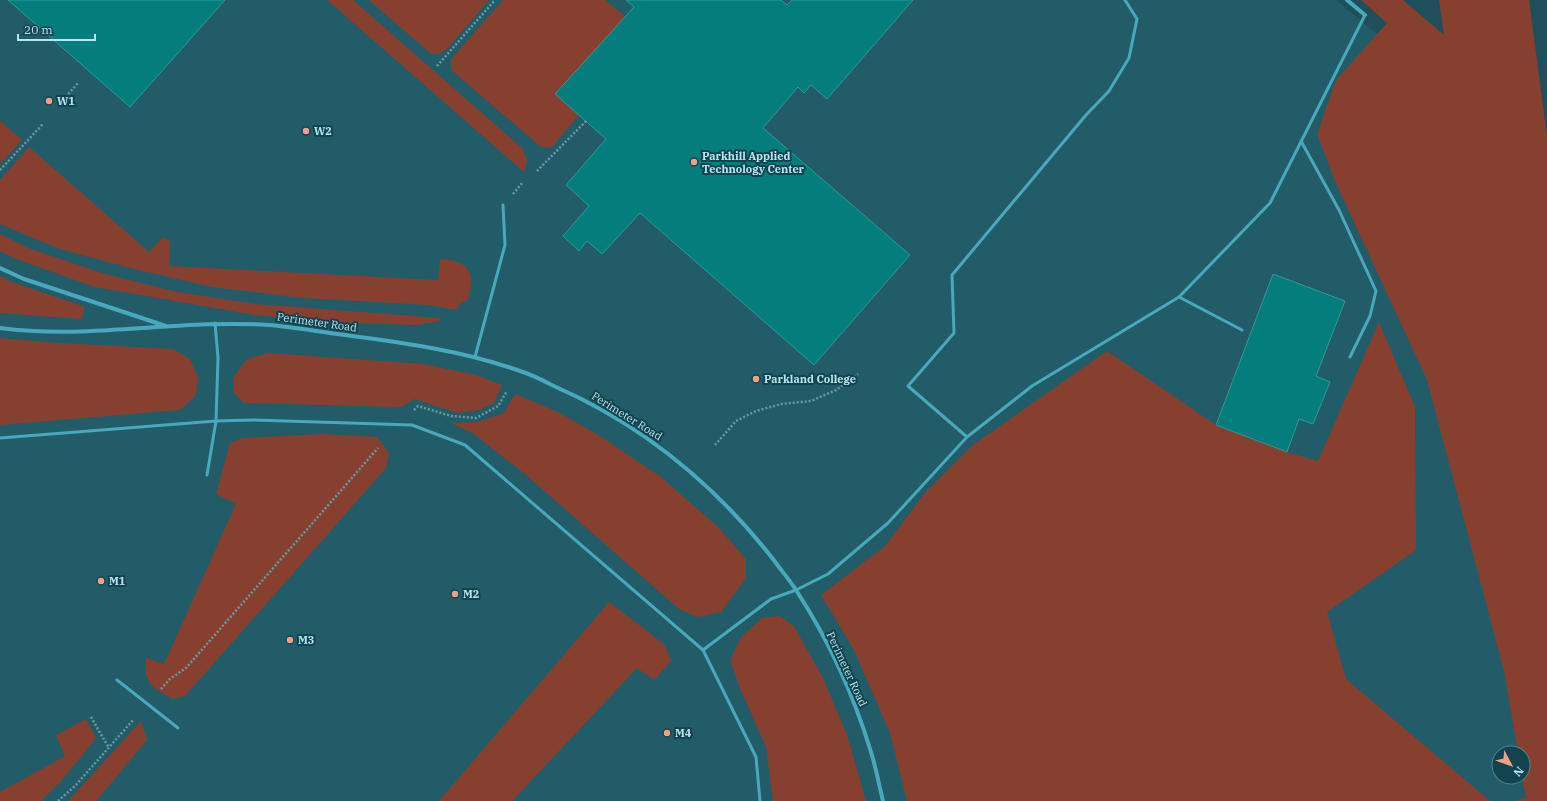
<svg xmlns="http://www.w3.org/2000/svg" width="1547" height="801" font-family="'IBM Plex Serif',serif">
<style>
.built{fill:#225c68;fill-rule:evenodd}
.green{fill:#874030}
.building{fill:#057d7c;stroke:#319897}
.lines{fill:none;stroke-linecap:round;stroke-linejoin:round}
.path{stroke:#6b99a3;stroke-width:2.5;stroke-dasharray:2 2;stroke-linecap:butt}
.service{stroke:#4aa8bc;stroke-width:3}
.minor{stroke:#4aa8bc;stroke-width:4}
.poi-dot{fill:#f49e89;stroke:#11444f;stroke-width:1.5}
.labels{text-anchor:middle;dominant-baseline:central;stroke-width:4;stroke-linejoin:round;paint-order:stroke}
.poi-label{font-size:11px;font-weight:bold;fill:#bae4ee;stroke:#11444f;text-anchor:start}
.street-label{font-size:11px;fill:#bae4ee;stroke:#11444f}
</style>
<rect width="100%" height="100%" fill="#1e4f5a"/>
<path class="built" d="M0,0H1336L1477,117L1547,801H0ZM1499,753H1523V777H1499Z"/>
<g class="green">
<path d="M327,0H353L523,149L527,161L524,172Z"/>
<path d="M369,0H489L447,49L439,54H431Z"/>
<path d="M503,0H605L626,17L555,93L579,115L551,148L541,147L451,70V59Z"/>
<path d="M1361,0H1403L1444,35L1439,0H1529L1547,136V801H1515L1526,798L1522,777L1523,753H1518L1504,671L1427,380L1335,181L1317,134L1336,80L1387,23Z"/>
<path d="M0,121L22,140L4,160L0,162Z"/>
<path d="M29,147L149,252L163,237L170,241L169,266L438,280L440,259C446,260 455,260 460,263C474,270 472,286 468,300C462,302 459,304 456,310L429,305L303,298L212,287L134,269L60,249L0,224V180Z"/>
<path d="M0,234L28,248L105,274L177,292L256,304L440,318V321L418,325L348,323L255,315L95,287L16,259L0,251Z"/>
<path d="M0,276L12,282L85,307L81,319L0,313Z"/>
<path d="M1379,322L1415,407L1416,550L1327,612L1346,679L1490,801H907L890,733L854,650L821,595L885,546L925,493L973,445L1107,351L1216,425L1287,452L1318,461Z"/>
<path d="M0,338L60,343L173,349L190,359L198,377L196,395L180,410L0,425Z"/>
<path d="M268,353L423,364L476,375L502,385L494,403L479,410L458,413L414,399L401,407L244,403L233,392L234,376L247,359Z"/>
<path d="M515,394L558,412L600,436L661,477L718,527L746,559V578L721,612L698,617L679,609L526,475L474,434L451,423L477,422L504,413Z"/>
<path d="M322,434L377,437L389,453L386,468L185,696L173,699C152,687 143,684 146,658L164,664L236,504L216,494L230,443L243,438Z"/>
<path d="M609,602L664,644L671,661L654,680L637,668L512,801H439Z"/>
<path d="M779,616L794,626L824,680L847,735L866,801H773L766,747L740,688L730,660L741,637L762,618Z"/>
<path d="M86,719L96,738L62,780L41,801H0V792L65,756L56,735Z"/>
<path d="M141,721L147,740L96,801H68Z"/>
</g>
<g class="building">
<path d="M8,0H225L130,107Z"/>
<path d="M626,0H781L787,5L792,0H913L827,99L811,85L804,93L798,87L763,128L910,255L814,365L640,213L602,254L587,241L579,251L563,236L589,206L566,185L606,139L555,94L634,7Z"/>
<path d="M1273,274L1345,301L1316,376L1330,382L1313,424L1299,419L1287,452L1216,425Z"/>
</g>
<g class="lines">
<g class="path">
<path d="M437,66L495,0"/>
<path d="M63,100L78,83"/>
<path d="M0,170L43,124"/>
<path d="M537,171L586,121"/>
<path d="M513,194L523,182"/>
<path d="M414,410L418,406L451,416L476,418L498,406L507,391"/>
<path d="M715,445L736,421L756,411L781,404L811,401L836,390L858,374"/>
<path d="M161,689L170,679L186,668L378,448"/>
<path d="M91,717L109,748"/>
<path d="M58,801L75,786L134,719"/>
</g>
<g class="service">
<path d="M1301,141L1339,210L1376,291L1370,316L1350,357"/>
<path d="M1179,297L1242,330"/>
<path d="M475,357L505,245L503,205"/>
<path d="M967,437L908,386L954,333L952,275L1086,115L1109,91L1129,58L1137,19L1125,0"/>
<path d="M0,438L216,421L253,420L412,425L465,445L703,650L756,757L760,801"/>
<path d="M207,475L216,421L218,358L215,323"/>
<path d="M703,650L771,599L796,590L828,574L888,523L967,437L1032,386L1179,297L1270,203L1365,15"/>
<path d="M117,680L178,728"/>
</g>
<g class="minor">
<path d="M1347,0L1365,15"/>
<path d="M0,268L24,279L166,326"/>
<path d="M0,328C89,340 178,319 268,325C294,327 320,332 345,335C405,343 464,351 520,371C533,375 544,381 556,387C642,425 715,485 773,559C780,569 789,579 796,590C828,639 854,696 871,752C876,768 879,785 883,801"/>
</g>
</g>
<g class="poi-dot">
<circle cx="49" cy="101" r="4"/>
<circle cx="306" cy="131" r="4"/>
<circle cx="694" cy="162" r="4"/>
<circle cx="756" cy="379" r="4"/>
<circle cx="101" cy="581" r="4"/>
<circle cx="455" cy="594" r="4"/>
<circle cx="290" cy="640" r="4"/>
<circle cx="667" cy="733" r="4"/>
</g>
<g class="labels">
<g class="poi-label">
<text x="57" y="101">W1</text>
<text x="314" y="131">W2</text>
<text x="702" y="156">Parkhill Applied<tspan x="702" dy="13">Technology Center</tspan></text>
<text x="764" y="379">Parkland College</text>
<text x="109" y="581">M1</text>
<text x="463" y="594">M2</text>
<text x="298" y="640">M3</text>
<text x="675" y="733">M4</text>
</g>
<g class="street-label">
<text transform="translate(317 322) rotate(8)">Perimeter Road</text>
<text transform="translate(627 416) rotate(32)">Perimeter Road</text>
<text transform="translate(847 669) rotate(65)">Perimeter Road</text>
</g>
</g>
<g transform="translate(1511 765) rotate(131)"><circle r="19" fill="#11444f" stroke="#55848f"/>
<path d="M0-3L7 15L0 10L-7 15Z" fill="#f49e89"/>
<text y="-6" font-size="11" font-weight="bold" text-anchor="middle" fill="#bae4ee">N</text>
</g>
<path d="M18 34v6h77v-6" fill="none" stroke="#bae4ee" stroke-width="2"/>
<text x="24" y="34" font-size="12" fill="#bae4ee" stroke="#11444f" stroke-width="3" paint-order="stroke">20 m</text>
</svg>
